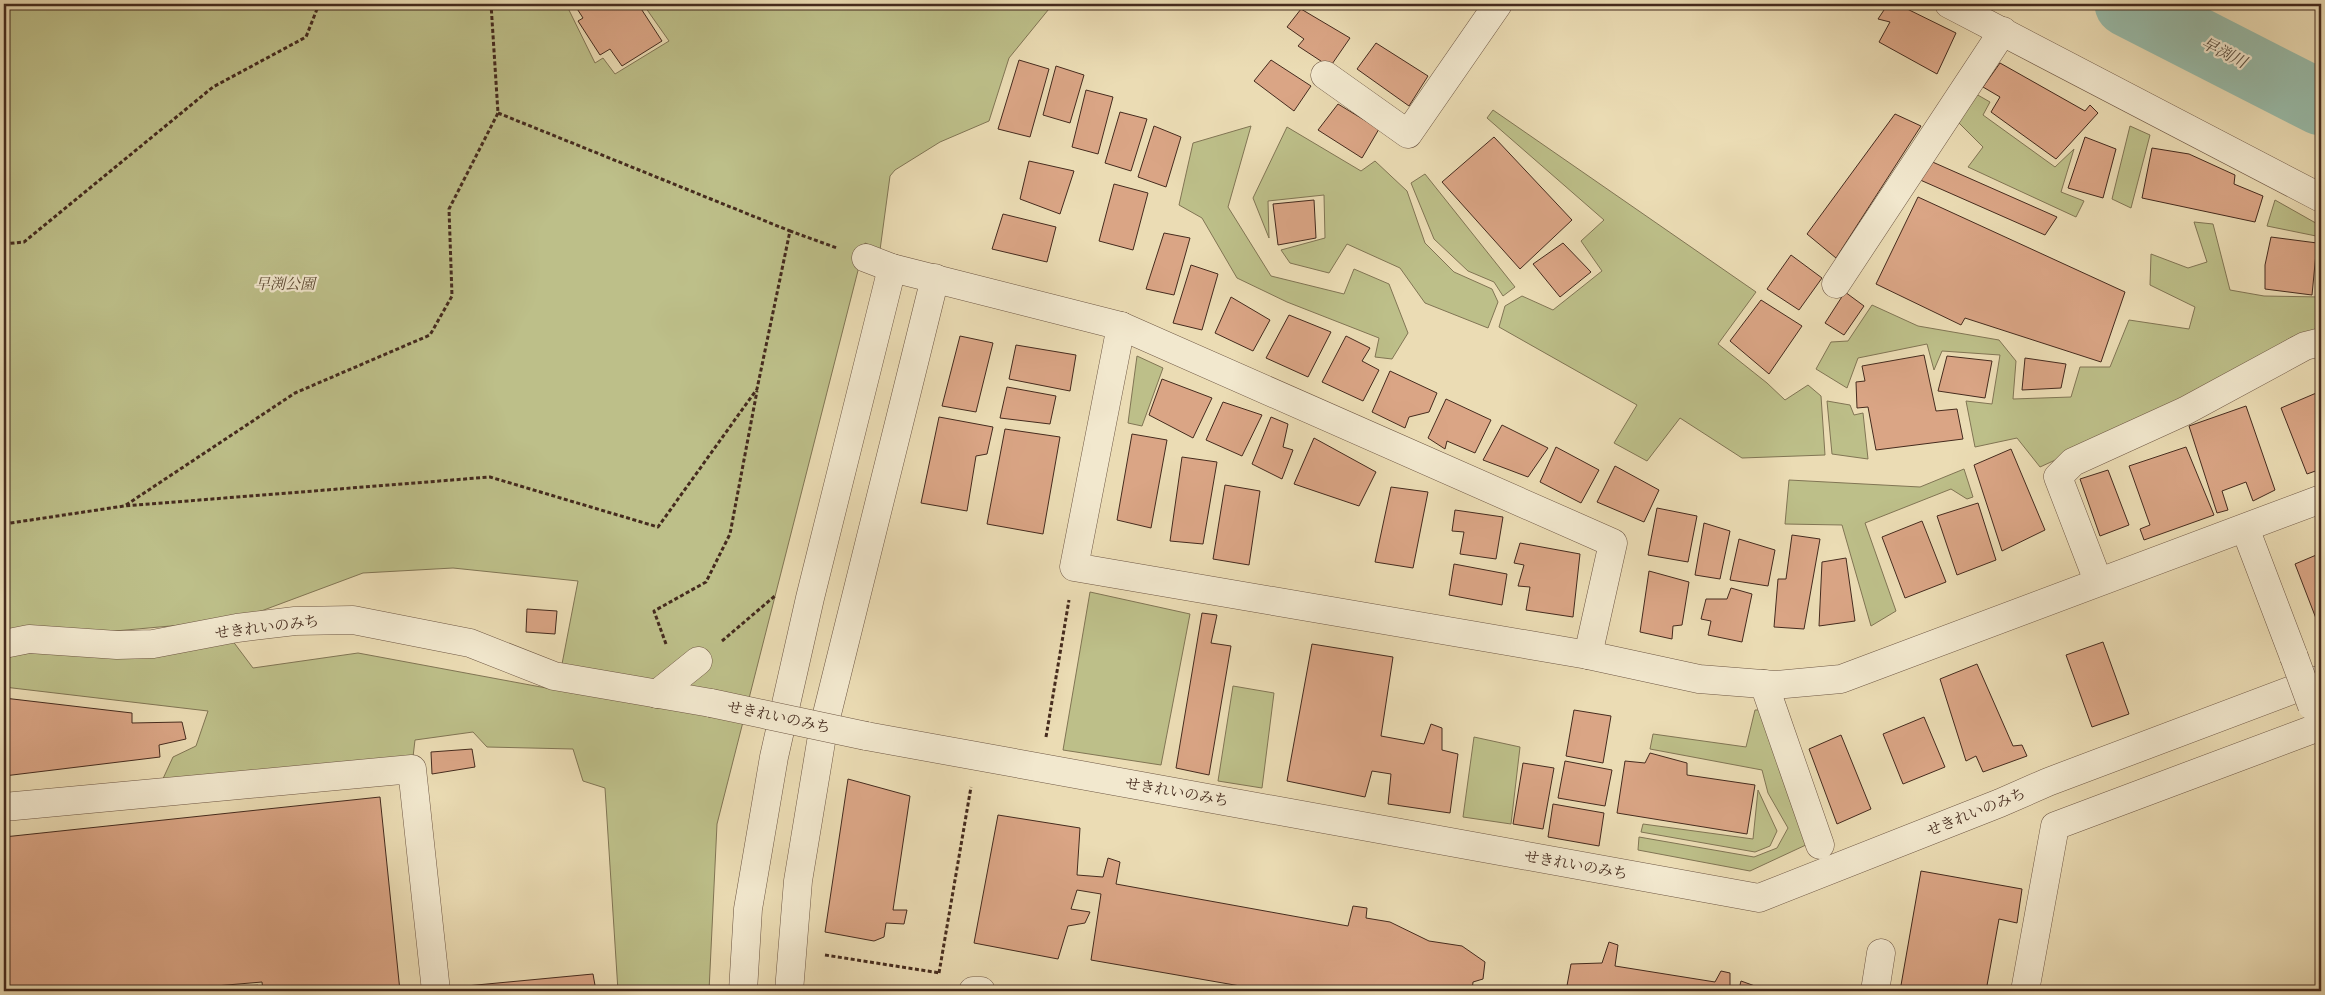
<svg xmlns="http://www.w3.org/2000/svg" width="2325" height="995" font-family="Alegreya,'Noto Serif JP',serif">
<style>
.green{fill:#bdbf89;stroke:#817554}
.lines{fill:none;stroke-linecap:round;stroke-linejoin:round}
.river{stroke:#99bcaa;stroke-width:65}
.building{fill:#daa585;stroke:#452b1e}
.minor-casing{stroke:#6e5744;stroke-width:29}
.path{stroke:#452b1e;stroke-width:3;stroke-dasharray:4 2.5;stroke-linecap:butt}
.minor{stroke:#f2e8ce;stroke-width:28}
.minor-bridge-casing{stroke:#6e5744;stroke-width:29;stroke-linecap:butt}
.minor-bridge{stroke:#f2e8ce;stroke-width:28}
.labels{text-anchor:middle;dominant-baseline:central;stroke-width:4.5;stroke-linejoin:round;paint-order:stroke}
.park-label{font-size:15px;font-style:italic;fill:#5d4933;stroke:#f2e8ce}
.street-label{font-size:15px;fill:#452b1e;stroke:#f2e8ce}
.water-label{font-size:16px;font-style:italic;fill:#5a4f41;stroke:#f2e8ce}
</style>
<rect width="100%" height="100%" fill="#ebdcb4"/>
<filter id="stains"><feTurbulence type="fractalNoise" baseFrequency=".004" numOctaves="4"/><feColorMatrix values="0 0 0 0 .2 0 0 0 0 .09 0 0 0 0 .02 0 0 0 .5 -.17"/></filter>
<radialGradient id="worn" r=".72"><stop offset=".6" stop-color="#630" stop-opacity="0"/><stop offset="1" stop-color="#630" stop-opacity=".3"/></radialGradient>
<g class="green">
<path d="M4,4H566L595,63L603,58L615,74L669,41L643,4H1053L1009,58L989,121L940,142L895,170L890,176L880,250L865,243L717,824L709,991H618L605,788L583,781L573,749L487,747L473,732L415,740L413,757L161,783L173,757L196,746L208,711L4,687V655L232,640L253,668L358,653L557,690L578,581L453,568L363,573L237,620L4,641Z"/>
<path d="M1976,94L1990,102L1983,115L2055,167L2074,149L2061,192L2084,201L2076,217L1968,167L1983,147L1957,121Z"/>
<path d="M1493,110L1756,292L1718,344L1767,383L1785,400L1808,385L1821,396L1825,455L1742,458L1680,418L1647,461L1614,443L1637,405L1499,327L1505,306L1522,296L1553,310L1602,271L1581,241L1604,220L1487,118Z"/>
<path d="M1251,126L1228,207L1271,276L1344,294L1354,269L1389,284L1408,333L1392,359L1375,357L1379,338L1287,302L1237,278L1202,218L1179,205L1193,143Z"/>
<path d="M2130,126L2150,135L2131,208L2112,199Z"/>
<path d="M1287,127L1361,171L1375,161L1407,191L1425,243L1454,272L1492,289L1498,302L1488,328L1425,303L1400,268L1347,244L1329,273L1290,263L1281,250L1325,238L1324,195L1268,201L1269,238L1253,198Z"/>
<path d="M1425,174L1515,287L1503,296L1494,282L1468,271L1434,239L1411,183Z"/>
<path d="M2275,200L2321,226V237L2267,226Z"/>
<path d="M2194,222L2213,224L2230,290L2264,296L2321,297V330L2292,337L2176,405L2040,467L2017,438L1975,447L1966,401L1992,404L2000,355L1942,351L1934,370L1927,344L1858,358L1847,388L1816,369L1831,342L1848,341L1872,305L1918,326L1999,340L2016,361L2013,399L2071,397L2080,367H2110L2129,320L2189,329L2195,307L2150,285L2151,254L2188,268L2207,262Z"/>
<path d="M1137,356L1163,368L1142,426L1128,423Z"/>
<path d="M1827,401L1850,405L1854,415L1863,413L1868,459L1832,454Z"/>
<path d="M1964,469L1973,497L1967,499L1951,489L1865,523L1896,611L1871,626L1842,525L1785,524L1789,480L1920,487Z"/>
<path d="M1090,592L1190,614L1161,765L1063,750Z"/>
<path d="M1233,686L1274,693L1262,788L1218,781Z"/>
<path d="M1755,710H1761L1808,844L1750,871L1638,850L1639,837L1754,857L1777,848L1788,828L1768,793L1762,770L1650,749L1653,734L1746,747Z"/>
<path d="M1474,737L1520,747L1511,824L1463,817Z"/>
<path d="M1758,790L1777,831L1770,846L1755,852L1641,832L1643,824L1753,839Z"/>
<path d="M258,985V991H202Z"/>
</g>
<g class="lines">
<path class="river" d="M2127,4L2321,103"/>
</g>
<g class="building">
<path d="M574,4H638L662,41L622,66L610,49L600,55L578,21L583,18Z"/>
<path d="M1888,4H1897L1956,33L1937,74L1879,42L1890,22L1878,19Z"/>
<path d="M1301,9L1350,38L1330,67L1298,46L1304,39L1287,27Z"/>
<path d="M1376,43L1428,76L1409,106L1357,69Z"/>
<path d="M1019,60L1049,69L1030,137L998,129Z"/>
<path d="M1271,60L1311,86L1294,111L1254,81Z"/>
<path d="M2000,63L2085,111L2090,105L2098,113L2056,159L1991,112L2000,97L1983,87Z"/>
<path d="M1056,66L1084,75L1070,123L1043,115Z"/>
<path d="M1086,90L1113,97L1098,154L1072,147Z"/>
<path d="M1338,104L1379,129L1362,158L1318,130Z"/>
<path d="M1120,112L1147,119L1131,171L1105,163Z"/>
<path d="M1895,114L1921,126L1836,258L1807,234Z"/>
<path d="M1154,126L1181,137L1166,187L1138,177Z"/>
<path d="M1494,137L1572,220L1520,269L1442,182Z"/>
<path d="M2085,137L2116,149L2103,198L2068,188Z"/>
<path d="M2152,148L2189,154L2235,175L2234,184L2263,196L2255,222L2142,198Z"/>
<path d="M1928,160L2057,217L2045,235L1918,179Z"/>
<path d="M1029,161L1074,171L1060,214L1020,199Z"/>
<path d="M1114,184L1148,193L1133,250L1099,241Z"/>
<path d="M1918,197L2125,292L2101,362L1965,318L1961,325L1876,284Z"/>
<path d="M1314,200L1316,238L1278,245L1273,204Z"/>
<path d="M1003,214L1056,227L1047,262L992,249Z"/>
<path d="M1164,233L1190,238L1174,295L1146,289Z"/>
<path d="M2271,237L2317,243L2312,295L2265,289V265Z"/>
<path d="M1563,243L1591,272L1560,297L1533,264Z"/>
<path d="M1791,255L1822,278L1799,310L1767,289Z"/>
<path d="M1191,265L1218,274L1202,330L1173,323Z"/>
<path d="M1845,292L1864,306L1844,335L1825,323Z"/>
<path d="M1231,297L1270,320L1253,351L1215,333Z"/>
<path d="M1761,300L1802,326L1769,374L1730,341Z"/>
<path d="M1289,315L1331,332L1308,377L1266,358Z"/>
<path d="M960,336L993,343L976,412L942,406Z"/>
<path d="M1346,336L1370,348L1362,361L1379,370L1363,401L1322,382Z"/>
<path d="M1016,345L1076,355L1070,391L1009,379Z"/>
<path d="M1924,355L1936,411L1957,409L1963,439L1876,450L1868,407L1857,408L1856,382L1865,381L1862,366Z"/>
<path d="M1947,356L1992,361L1985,398L1938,391Z"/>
<path d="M2025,358L2066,364L2061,388L2022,390Z"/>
<path d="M1390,371L1437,393L1429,412L1409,417L1405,428L1372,412Z"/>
<path d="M1162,379L1212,398L1193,438L1149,415Z"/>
<path d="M1007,387L1056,396L1050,424L1000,418Z"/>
<path d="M2321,391V469L2307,474L2281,408Z"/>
<path d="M1446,399L1491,420L1475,453L1447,441L1445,449L1428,438Z"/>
<path d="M1223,402L1262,415L1242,456L1206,440Z"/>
<path d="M2246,406L2275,490L2253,501L2246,482L2222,491L2228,510L2217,513L2189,426Z"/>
<path d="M939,417L993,427L987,454L976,456L967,511L921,503Z"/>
<path d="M1271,417L1288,424L1283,447L1293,450L1282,479L1252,464Z"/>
<path d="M1502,425L1548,448L1528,477L1483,460Z"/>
<path d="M1005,429L1060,437L1043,534L987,524Z"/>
<path d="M1132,434L1167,440L1151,528L1117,520Z"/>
<path d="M1314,438L1376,472L1359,506L1294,484Z"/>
<path d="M1556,447L1599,470L1581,503L1540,482Z"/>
<path d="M2186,447L2214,515L2144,540L2140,529L2150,525L2129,466Z"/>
<path d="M2011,449L2045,530L2002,551L1974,465Z"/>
<path d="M1182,457L1217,462L1203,544L1170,541Z"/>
<path d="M1615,466L1659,490L1644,522L1597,502Z"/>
<path d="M2108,470L2129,525L2100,536L2080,479Z"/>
<path d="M1225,485L1260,491L1249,565L1213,559Z"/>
<path d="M1391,487L1428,492L1413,568L1375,562Z"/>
<path d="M1978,503L1996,560L1957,575L1937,516Z"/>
<path d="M1657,508L1697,516L1688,562L1648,555Z"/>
<path d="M1455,510L1503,517L1496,559L1460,554L1464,532L1452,531Z"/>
<path d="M1922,521L1946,582L1905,598L1882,537Z"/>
<path d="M1704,523L1730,531L1720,579L1695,575Z"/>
<path d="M1792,535L1820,539L1804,629L1774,627L1778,579H1786Z"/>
<path d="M1739,539L1775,550L1768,586L1730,580Z"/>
<path d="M1520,543L1580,554L1573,617L1526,610L1530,587L1518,586L1524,565L1514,563Z"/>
<path d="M2321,553V619L2317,621L2295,564Z"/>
<path d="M1846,558L1855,621L1819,626L1822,562Z"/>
<path d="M1454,564L1507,574L1502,605L1449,595Z"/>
<path d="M1649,571L1689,582L1682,625L1673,626L1672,639L1640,632Z"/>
<path d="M1731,588L1752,594L1742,642L1708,635L1711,621L1701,619L1706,599H1727Z"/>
<path d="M527,609L557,611L555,634L526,632Z"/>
<path d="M1202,613L1217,615L1211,643L1231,646L1209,775L1176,768Z"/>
<path d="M2103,642L2129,714L2092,727L2066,655Z"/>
<path d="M1312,644L1393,657L1381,736L1424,744L1431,724L1442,728V750L1458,754L1450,813L1388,804L1391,774L1372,771L1365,797L1287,781Z"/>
<path d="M1977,664L2013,746L2022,745L2027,756L1983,772L1976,756L1966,761L1940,679Z"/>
<path d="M4,698L132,713V723L182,722L186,739L159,745L160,757L4,776Z"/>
<path d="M1574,710L1611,716L1603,763L1566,756Z"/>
<path d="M1924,717L1945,767L1903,784L1883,734Z"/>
<path d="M1841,735L1871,809L1837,824L1809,749Z"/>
<path d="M472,749L475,767L432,774L431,752Z"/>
<path d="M1650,753L1687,763V775L1755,785L1747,834L1617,813L1625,761L1645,763Z"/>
<path d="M1565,761L1612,770L1605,806L1558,798Z"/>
<path d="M1523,763L1554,768L1543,829L1513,824Z"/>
<path d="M848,779L910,796L893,910H907L904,924L886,923L884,937L874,941L825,932Z"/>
<path d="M380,797L400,991H263L262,982L157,991H4V837Z"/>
<path d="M1553,804L1604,813L1599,846L1548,837Z"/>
<path d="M998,815L1080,828L1077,875L1103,877L1108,858L1120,862L1116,884L1348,926L1353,906L1367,908L1366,918L1390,922L1429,941L1462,946L1485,962L1483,979L1473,982L1472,991H1269L1091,960L1101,894L1077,890L1071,909L1090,912L1085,923L1068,926L1058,959L974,943Z"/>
<path d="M1921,871L2022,889L2017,923L1999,919L1986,991H1900Z"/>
<path d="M1609,942L1618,945L1615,966L1715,982L1721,971L1730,973V987L1739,989L1741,981L1755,986L1754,991H1566L1571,964L1602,963Z"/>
<path d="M593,974L596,991H466V986Z"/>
</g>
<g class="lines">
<defs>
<g id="minor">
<path d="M1949,4L2321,198"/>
<path d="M1325,75L1408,134L1498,4"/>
<path d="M866,258L892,268L1121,326L1613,543L1588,655"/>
<path d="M1836,284L2003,31"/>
<path d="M1121,326L1074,567L1588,655L1699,679L1775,685L1841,679L2321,499"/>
<path d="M2245,528L2294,657"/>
<path d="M2098,581L2058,477L2073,462L2185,411L2305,346L2321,342"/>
<path d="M4,644L29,639L117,645L153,644L237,628L295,621L353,620L470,643L554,676L711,703"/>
<path d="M1764,684L1820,845"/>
<path d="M657,694L698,661"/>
<path d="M866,736L1759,898L2000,803L2048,782L2321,679"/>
<path d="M4,807L412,769L436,991"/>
<path d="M743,991L748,909L774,757L810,598L892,268"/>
<path d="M789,991L798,881L823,730L935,278"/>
<path d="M973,991H981"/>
<path d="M1875,991L1881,953"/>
<path d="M2025,991L2055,826L2319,727"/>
</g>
</defs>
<use href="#minor" class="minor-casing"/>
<g class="path">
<path d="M498,113L790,231"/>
<path d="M4,244L24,242L213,87L306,37L319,4"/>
<path d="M126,505L295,393L430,335L452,296L449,209L498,113L491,4"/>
<path d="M4,524L124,506L490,477L658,527L757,389L790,231L837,248"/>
<path d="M722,641L776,595"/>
<path d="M666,644L654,611L706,582L730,534L757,391"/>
<path d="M1046,737L1069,600"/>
<path d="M825,955L940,973"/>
<path d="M939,973L971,787"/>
</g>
<use href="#minor" class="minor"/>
<defs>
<g id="minor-bridge">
<path d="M2294,657L2312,706"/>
<path d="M711,703L866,736"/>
</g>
</defs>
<use href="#minor-bridge" class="minor-bridge-casing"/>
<use href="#minor-bridge" class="minor-bridge"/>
</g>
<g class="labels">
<g class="park-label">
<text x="285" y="284">早渕公園</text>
</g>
<g class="street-label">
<text transform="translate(267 627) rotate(-7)">せきれいのみち</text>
<text transform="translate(779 717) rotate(12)">せきれいのみち</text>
<text transform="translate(1177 792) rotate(10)">せきれいのみち</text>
<text transform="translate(1976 812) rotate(-22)">せきれいのみち</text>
<text transform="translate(1576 865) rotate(10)">せきれいのみち</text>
</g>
<g class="water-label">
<text transform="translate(2224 53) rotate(27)">早渕川</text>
</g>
</g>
<rect width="2325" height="995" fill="none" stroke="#ebdcb4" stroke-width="20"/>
<rect x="5" y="5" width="2315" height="985" fill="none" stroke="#452b1e" stroke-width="2.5"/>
<rect x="10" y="10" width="2305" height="975" fill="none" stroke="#452b1e"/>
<rect width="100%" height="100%" filter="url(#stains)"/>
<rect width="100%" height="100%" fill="url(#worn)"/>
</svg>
